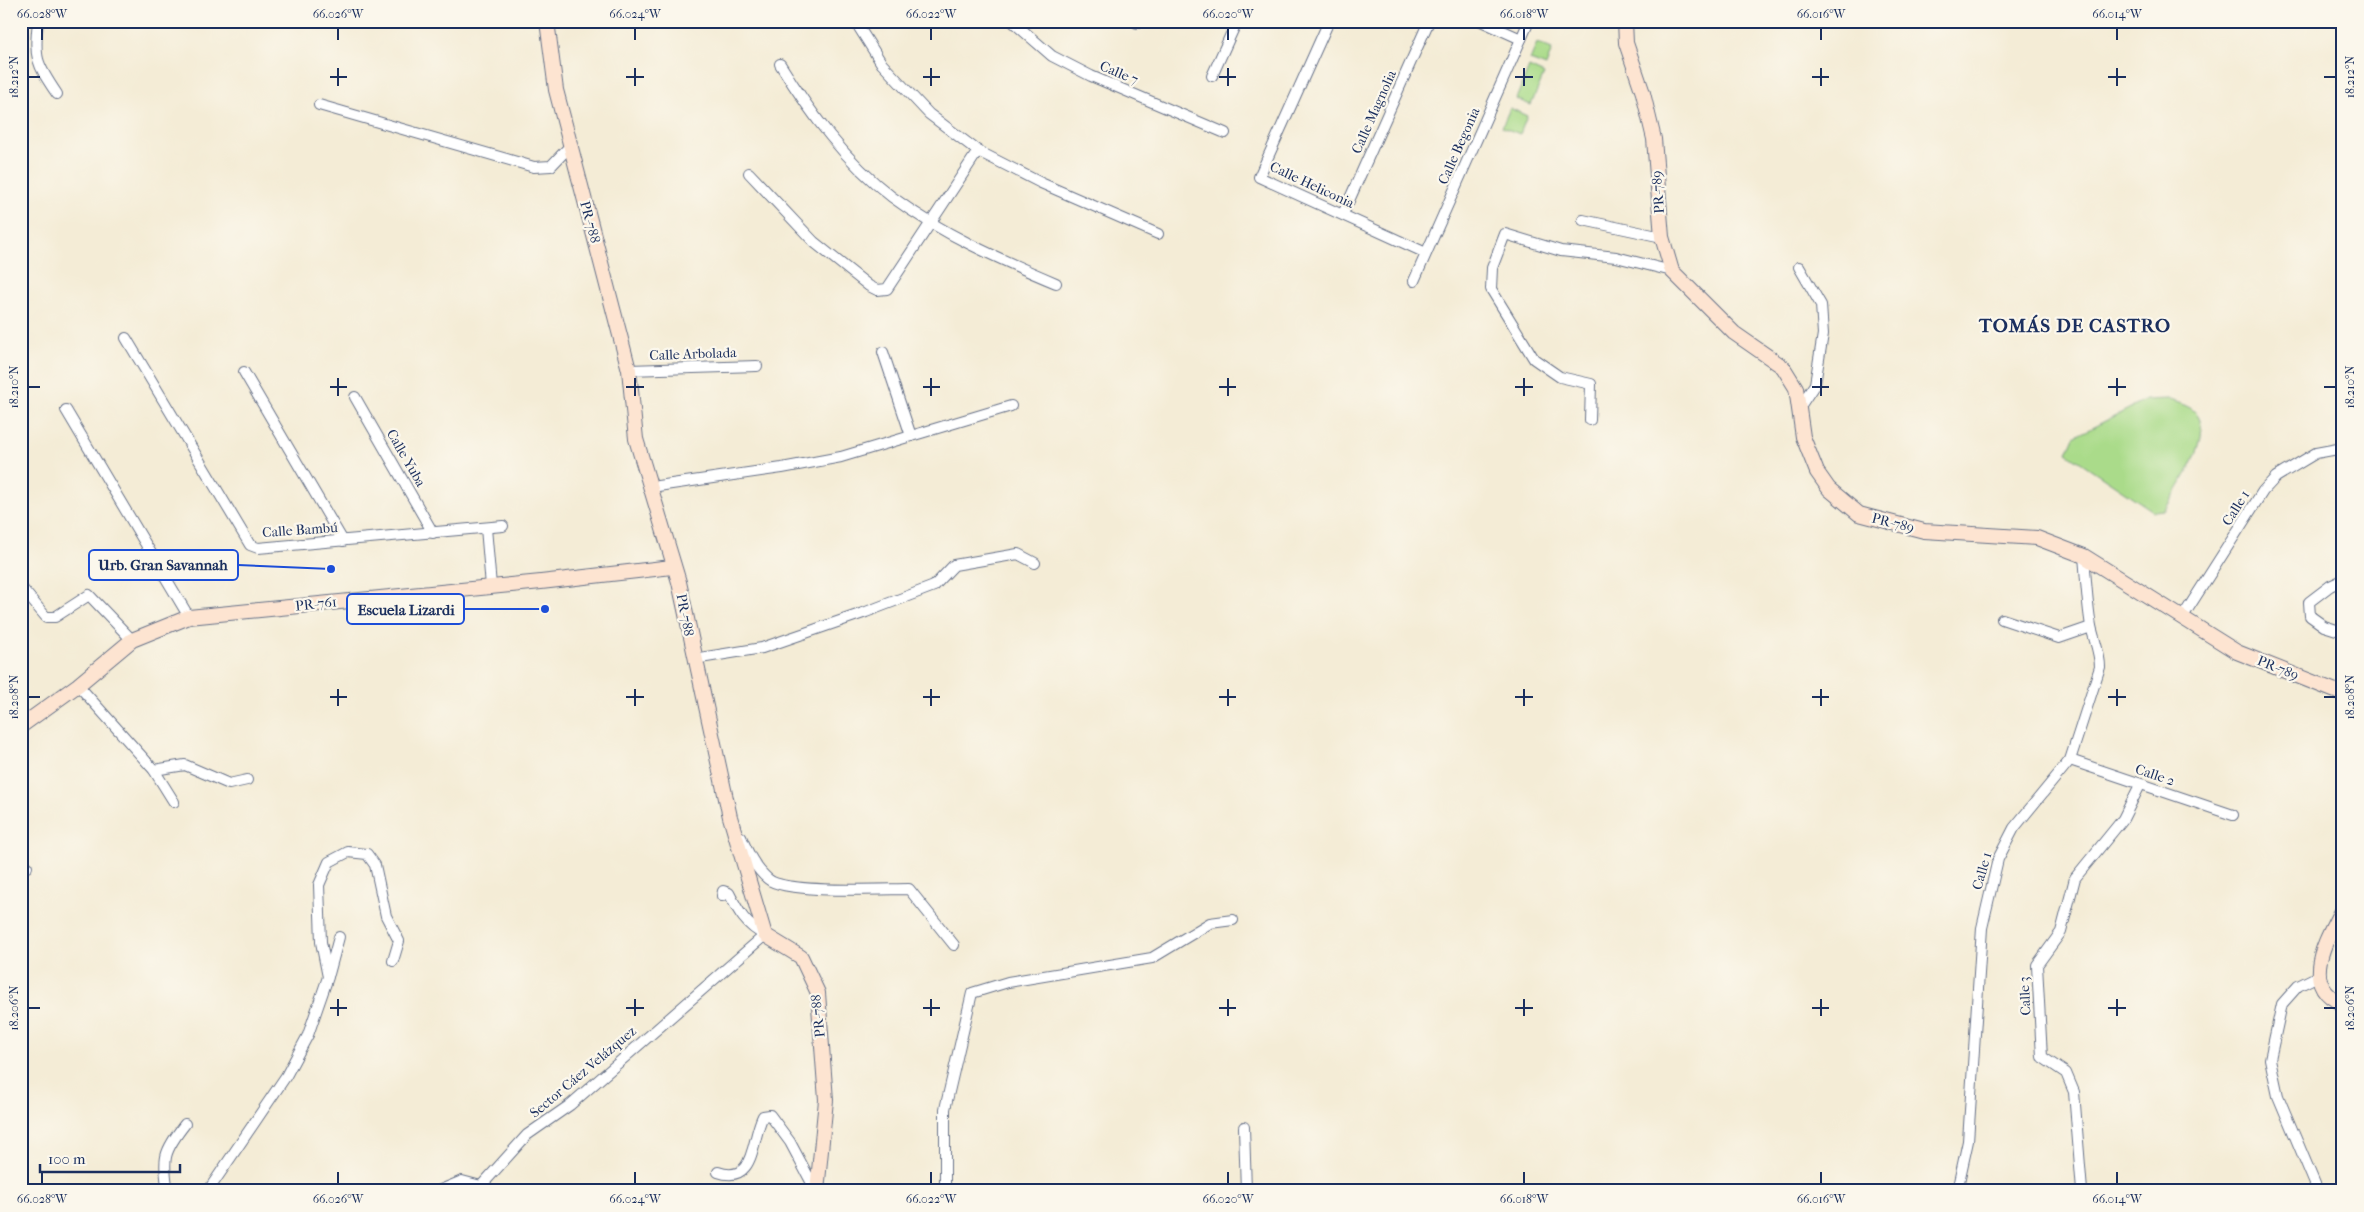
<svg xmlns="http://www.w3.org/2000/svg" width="2364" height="1212" font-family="'IM FELL French Canon',serif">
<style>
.green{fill:#aadb8a;stroke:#628574}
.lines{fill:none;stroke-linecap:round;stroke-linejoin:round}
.street-casing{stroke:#677188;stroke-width:12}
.secondary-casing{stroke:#677188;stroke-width:16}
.street{stroke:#fff;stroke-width:10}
.secondary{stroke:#fde4d1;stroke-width:14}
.ticks{fill:none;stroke:#1b2f5e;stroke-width:2}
.labels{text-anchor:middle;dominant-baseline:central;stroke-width:4.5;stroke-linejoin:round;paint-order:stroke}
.street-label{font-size:14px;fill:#1b2f5e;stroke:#fbf7ec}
.district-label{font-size:19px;font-weight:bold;letter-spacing:1px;fill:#1b2f5e;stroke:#fbf7ec}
.leader{fill:none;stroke:#1d4ed8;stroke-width:2}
.callout-dot{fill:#1d4ed8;stroke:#fbf7ec;stroke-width:2}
.callout{fill:#fbf7ec;stroke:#1d4ed8;stroke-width:2}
.callout-label{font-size:15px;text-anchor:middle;font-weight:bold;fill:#1b2f5e}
.neatline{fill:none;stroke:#1b2f5e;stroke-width:2}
.ticks-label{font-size:12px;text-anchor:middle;fill:#1b2f5e}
</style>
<rect width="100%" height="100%" fill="#fbf7ec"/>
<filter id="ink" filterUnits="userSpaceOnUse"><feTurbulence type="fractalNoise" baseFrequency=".02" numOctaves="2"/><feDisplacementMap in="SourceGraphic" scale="10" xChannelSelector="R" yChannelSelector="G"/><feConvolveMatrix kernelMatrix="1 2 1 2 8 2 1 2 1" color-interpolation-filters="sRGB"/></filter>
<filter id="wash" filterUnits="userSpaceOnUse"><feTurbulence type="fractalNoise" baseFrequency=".0096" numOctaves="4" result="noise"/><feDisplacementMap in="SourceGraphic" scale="20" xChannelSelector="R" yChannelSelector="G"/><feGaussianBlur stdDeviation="1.12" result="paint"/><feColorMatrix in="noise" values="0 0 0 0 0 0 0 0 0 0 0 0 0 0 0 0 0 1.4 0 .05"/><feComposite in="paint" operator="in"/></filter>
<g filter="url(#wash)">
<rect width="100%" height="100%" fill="#f4ecd6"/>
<g class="green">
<path d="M1537,43L1552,49L1546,66L1530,60Z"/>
<path d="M1529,67L1544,74L1531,105L1516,99Z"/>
<path d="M1510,108L1527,116L1520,134L1502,127Z"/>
<path d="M2168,399C2175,402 2187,405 2193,410C2219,433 2178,486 2165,510L2153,511L2067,453L2074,437L2146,400Z"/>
</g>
</g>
<g filter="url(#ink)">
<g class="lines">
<defs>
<g id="street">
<path d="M38,21C34,58 36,63 57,94"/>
<path d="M855,21L882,64L929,114L978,151L1041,183L1158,234"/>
<path d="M1012,21L1052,56L1091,76L1225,133"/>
<path d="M1137,21V23"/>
<path d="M1329,21L1259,177L1426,253"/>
<path d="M1481,21L1521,39"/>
<path d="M780,64C811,114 845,161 892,197C942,234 999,259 1056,283"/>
<path d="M1212,76L1237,21"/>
<path d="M319,105L534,167L551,166L570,146"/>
<path d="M749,173L814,242L869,286L877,290L887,289L978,151"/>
<path d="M1343,214L1429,21"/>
<path d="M1583,220L1662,237"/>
<path d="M1414,281L1529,21"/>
<path d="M126,338L250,545L258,548L503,526"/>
<path d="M883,352L911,436"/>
<path d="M629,370L757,366"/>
<path d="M244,372L343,541"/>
<path d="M355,397L433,533"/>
<path d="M1799,408L1815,384L1823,334L1821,305L1799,267"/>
<path d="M66,410L189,617"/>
<path d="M1590,420L1591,384L1560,377L1534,359L1491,289L1492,268L1505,234L1561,251L1616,257L1672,271"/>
<path d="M651,487L782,468L841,457L1011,406"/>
<path d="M486,528L491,586"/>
<path d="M2343,580L2330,586L2309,602L2310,616L2324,626L2343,632"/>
<path d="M21,587L46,617H55L89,595L132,640"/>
<path d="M2182,618L2263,491L2276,477L2316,453L2343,448"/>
<path d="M2002,619L2059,638L2091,627"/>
<path d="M694,659L762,648L866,612L934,586L954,565L1018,554L1035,563"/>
<path d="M78,685L154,770L174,802"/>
<path d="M2070,760L2233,815"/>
<path d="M154,770L185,765L229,784L247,780"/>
<path d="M741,837C748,853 755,868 768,879C785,894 883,889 909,889L954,945"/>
<path d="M21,868L27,867"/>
<path d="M329,974L339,937"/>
<path d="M2318,976L2298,986L2282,1004L2270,1059L2278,1096L2318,1191"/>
<path d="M1244,1127L1246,1191"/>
<path d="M718,1172C756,1185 751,1139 763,1116L770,1115L790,1142L816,1191"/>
<path d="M168,1191C162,1158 164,1151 185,1124"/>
<path d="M208,1191L286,1076L308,1035L328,977L321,942L319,885L329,862L348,852L367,854L375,865L386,916L399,941L393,961"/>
<path d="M438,1191L462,1181L481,1186L527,1135L570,1105L765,935C746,926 738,911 729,893L723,891L722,896"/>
<path d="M945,1191V1109L972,993L1008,982L1152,958L1210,923L1233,920"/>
<path d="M1957,1191L1968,1141L1982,928L1998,859L2014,828L2070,760L2100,667C2100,653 2094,640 2091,626C2087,602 2086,579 2084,556"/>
<path d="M2082,1191L2074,1092L2066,1073L2042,1057L2037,965L2061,932L2075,878L2123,819L2140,785"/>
</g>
<g id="secondary">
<path d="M547,21L556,90L629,370L636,439L679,582L730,817L765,935L801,957L818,993L826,1100L817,1191"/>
<path d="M1625,21L1626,43L1643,93L1654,139L1662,237L1672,271L1734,333L1783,367L1796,388L1803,437L1817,472L1829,489L1859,514L1924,531L2037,538L2084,556L2237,652L2343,694"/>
<path d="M21,726L78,685L132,640L189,617L541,582L672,567"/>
<path d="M2343,907C2328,938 2297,984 2343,1004"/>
</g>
</defs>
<use href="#street" class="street-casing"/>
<use href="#secondary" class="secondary-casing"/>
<use href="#street" class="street"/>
<use href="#secondary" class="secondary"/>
</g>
</g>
<path class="ticks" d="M42,28V40M338,28V40M635,28V40M931,28V40M1228,28V40M1524,28V40M1821,28V40M2117,28V40M338,68V86M635,68V86M931,68V86M1228,68V86M1524,68V86M1821,68V86M2117,68V86M28,77H40M330,77H347M626,77H644M923,77H940M1219,77H1236M1515,77H1533M1812,77H1829M2108,77H2126M2324,77H2336M338,378V396M635,378V396M931,378V396M1228,378V396M1524,378V396M1821,378V396M2117,378V396M28,387H40M330,387H347M626,387H644M923,387H940M1219,387H1236M1515,387H1533M1812,387H1829M2108,387H2126M2324,387H2336M338,689V706M635,689V706M931,689V706M1228,689V706M1524,689V706M1821,689V706M2117,689V706M28,697H40M330,697H347M626,697H644M923,697H940M1219,697H1236M1515,697H1533M1812,697H1829M2108,697H2126M2324,697H2336M338,999V1016M635,999V1016M931,999V1016M1228,999V1016M1524,999V1016M1821,999V1016M2117,999V1016M28,1008H40M330,1008H347M626,1008H644M923,1008H940M1219,1008H1236M1515,1008H1533M1812,1008H1829M2108,1008H2126M2324,1008H2336M42,1172V1184M338,1172V1184M635,1172V1184M931,1172V1184M1228,1172V1184M1524,1172V1184M1821,1172V1184M2117,1172V1184"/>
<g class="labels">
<g class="street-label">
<text transform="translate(1119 73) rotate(23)">Calle 7</text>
<text transform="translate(1374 112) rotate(-66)">Calle Magnolia</text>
<text transform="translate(1459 146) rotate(-66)">Calle Begonia</text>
<text transform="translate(1312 185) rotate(25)">Calle Heliconia</text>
<text transform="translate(1658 192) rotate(-94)">PR-789</text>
<text transform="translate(590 222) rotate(75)">PR-788</text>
<text transform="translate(693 354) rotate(-2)">Calle Arbolada</text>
<text transform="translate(406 458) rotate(60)">Calle Yuba</text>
<text transform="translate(2236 508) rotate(-58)">Calle 1</text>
<text transform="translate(1893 523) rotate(14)">PR-789</text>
<text transform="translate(300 530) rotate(-4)">Calle Bambú</text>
<text transform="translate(316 604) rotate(-6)">PR-761</text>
<text transform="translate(685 615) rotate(79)">PR-788</text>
<text transform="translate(2278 668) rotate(22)">PR-789</text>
<text transform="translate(2155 775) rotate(19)">Calle 2</text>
<text transform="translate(1982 871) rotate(-74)">Calle 1</text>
<text transform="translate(2025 996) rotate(-93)">Calle 3</text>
<text transform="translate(818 1016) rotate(-96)">PR-788</text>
<text transform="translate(583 1072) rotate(-40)">Sector Cáez Velázquez</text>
</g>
<g class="district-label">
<text x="2075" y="326">TOMÁS DE CASTRO</text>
</g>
</g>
<path class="leader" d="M331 569L238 565M545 609L464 609"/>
<g class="callout-dot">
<circle cx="331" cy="569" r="5"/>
<circle cx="545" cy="609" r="5"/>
</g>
<g class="callout">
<rect x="89" y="550" width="149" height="30" rx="5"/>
<rect x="347" y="594" width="117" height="30" rx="5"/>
</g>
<g class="callout-label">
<text x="163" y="570">Urb. Gran Savannah</text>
<text x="406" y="615">Escuela Lizardi</text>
</g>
<rect width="2364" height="1212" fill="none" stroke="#fbf7ec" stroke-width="55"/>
<path d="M40 1164v8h140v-8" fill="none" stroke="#1b2f5e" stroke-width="2.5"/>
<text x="48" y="1164" font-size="15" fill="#1b2f5e" stroke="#fbf7ec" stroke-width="4" paint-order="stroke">100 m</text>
<rect x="28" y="28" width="2308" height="1156" class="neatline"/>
<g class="ticks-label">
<text x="42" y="18">66.028°W</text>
<text x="338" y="18">66.026°W</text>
<text x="635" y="18">66.024°W</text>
<text x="931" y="18">66.022°W</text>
<text x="1228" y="18">66.020°W</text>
<text x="1524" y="18">66.018°W</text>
<text x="1821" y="18">66.016°W</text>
<text x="2117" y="18">66.014°W</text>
<text transform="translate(14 77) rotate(-90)" y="4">18.212°N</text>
<text transform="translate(2350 77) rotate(-90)" y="4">18.212°N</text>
<text transform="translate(14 387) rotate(-90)" y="4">18.210°N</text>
<text transform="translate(2350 387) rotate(-90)" y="4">18.210°N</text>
<text transform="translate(14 697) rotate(-90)" y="4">18.208°N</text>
<text transform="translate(2350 697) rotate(-90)" y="4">18.208°N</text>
<text transform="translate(14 1008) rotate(-90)" y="4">18.206°N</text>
<text transform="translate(2350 1008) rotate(-90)" y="4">18.206°N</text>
<text x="42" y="1203">66.028°W</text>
<text x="338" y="1203">66.026°W</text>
<text x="635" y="1203">66.024°W</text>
<text x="931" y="1203">66.022°W</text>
<text x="1228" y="1203">66.020°W</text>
<text x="1524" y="1203">66.018°W</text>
<text x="1821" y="1203">66.016°W</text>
<text x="2117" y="1203">66.014°W</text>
</g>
</svg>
